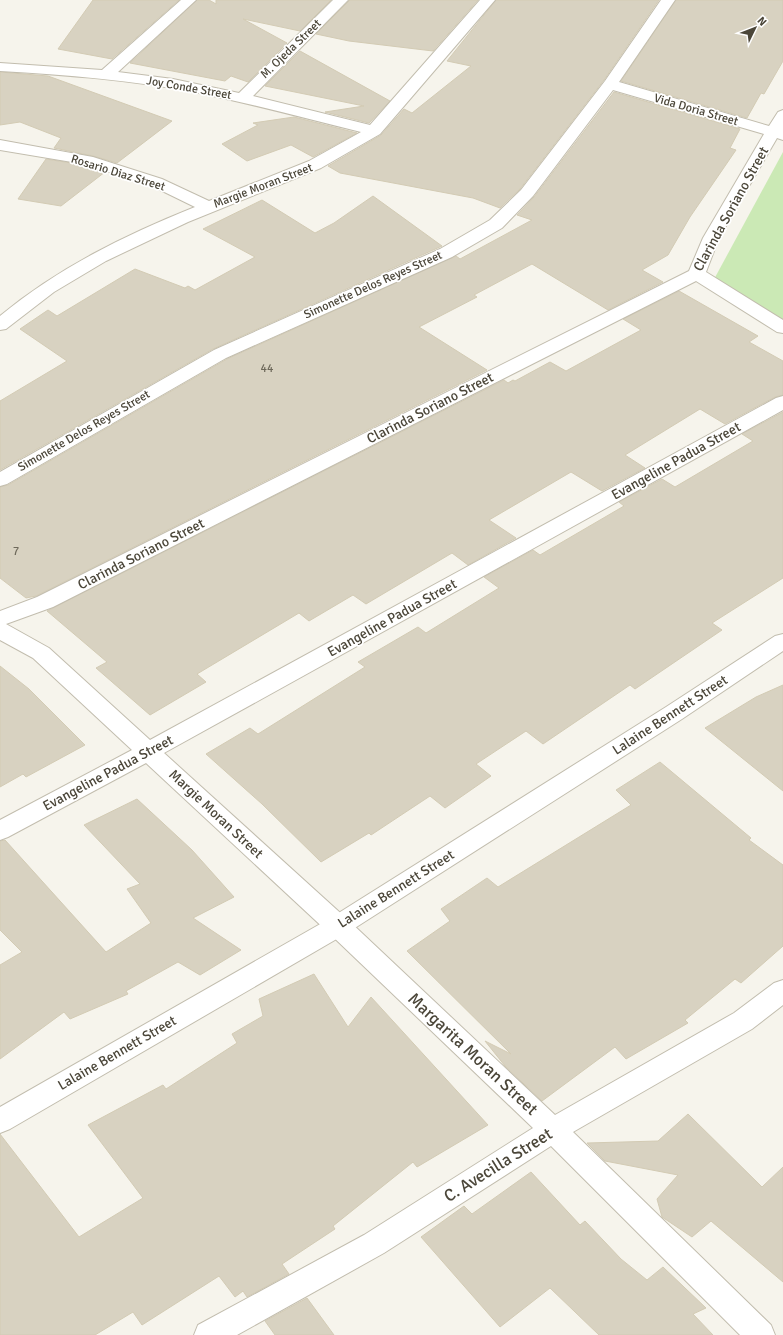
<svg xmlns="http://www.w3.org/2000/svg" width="783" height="1335" font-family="Signika,sans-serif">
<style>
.green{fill:#cbe9b5}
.building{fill:#d8d2c1;stroke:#d3cbb4}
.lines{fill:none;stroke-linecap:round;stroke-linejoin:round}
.minor-casing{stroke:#c2bdae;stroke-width:2}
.tertiary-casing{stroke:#c2bdae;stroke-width:2}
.minor{fill:#fff;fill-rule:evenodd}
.tertiary{fill:#fff;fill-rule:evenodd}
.labels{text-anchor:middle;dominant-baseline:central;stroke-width:3.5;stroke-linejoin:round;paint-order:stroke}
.far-street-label{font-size:12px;fill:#4b4639;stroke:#fff}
.number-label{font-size:12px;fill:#6e695b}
.street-label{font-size:14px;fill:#4b4639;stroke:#fff}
.near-street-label{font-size:17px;fill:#4b4639;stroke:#fff}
</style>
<rect width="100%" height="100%" fill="#f6f4ec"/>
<path class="green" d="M783,152V330L712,283Z"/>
<g class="building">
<path d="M93,0H179L112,59L58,49Z"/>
<path d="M197,0H209L216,4V0H331L300,31L243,19L287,43L248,82L231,76L225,81L130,63Z"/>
<path d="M350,0H478L433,51L349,41L316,34Z"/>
<path d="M496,0H659L604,80L520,189L500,208L473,198L340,173L328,166L381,135L404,109L412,113L471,66L447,61Z"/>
<path d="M676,0H783V61L764,94L761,93L747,118L621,81Z"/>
<path d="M300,51L390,101L369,123L325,112L364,106L265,86Z"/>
<path d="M0,72L48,76L172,121L117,163L93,156L54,148L61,138L20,122L0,125Z"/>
<path d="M614,92L740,129L730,148L736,150L690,217L668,255L642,270L663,282L608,310L532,264L474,295L477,297L419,327L487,370L36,596L26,598L0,578V487L8,485L227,359L456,256L460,259L532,220L517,215L534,197Z"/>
<path d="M294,117L357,133L313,157L291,145L247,161L222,144L258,125L253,123Z"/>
<path d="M46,159L84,165L105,172L61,206L18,199Z"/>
<path d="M373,196L442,246L213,349L0,470V401L67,361L20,329L48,310L57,316L135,269L185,288L188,286L195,290L255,257L203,229L262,200L315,233L334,223Z"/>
<path d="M679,291L758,336L749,342L783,361V395L775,397L725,424L700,409L625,455L645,468L602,491L571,472L489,520L516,538L468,565L452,553L366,604L353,595L309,621L299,613L197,674L206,682L150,715L96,668L107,662L47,611L504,380L508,383L513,380L515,381L550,362L566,371L641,330L623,319Z"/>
<path d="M783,412V578L712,623L722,630L635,689L630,685L543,744L526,731L476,764L491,776L445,808L430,796L371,835L369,833L321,862L262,804L206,754L250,728L258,734L365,667L358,662L418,627L426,633L499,588L484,577L533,550L540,555L624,506L619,502L662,479L675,487L753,441L742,434Z"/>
<path d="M0,666L29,689L85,745L26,777L23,774L0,787Z"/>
<path d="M783,685V791L705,728L756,697Z"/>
<path d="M660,762L751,838L749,840L783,865V946L741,983L735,979L685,1020L688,1023L626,1059L615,1047L542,1101L505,1066L485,1041L511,1054L407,951L450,921L441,909L487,878L498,887L631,805L616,790Z"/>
<path d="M137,799L192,850L234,897L193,918L241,950L200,975L178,962L126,991L128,994L70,1019L64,1012L0,1059V965L22,952L0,930V841L5,840L106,952L151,923L127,889L140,884L84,825Z"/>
<path d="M314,974L348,1027L371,997L488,1125L417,1167L413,1162L333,1226L335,1229L282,1264L289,1274L247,1297L243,1291L235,1297L219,1276L142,1325L133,1312L95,1335H0V1134L79,1237L143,1198L88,1125L163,1085L166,1089L237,1043L232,1034L263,1016L259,999Z"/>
<path d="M688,1114L762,1187L783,1167V1282L711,1221L692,1237L662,1217L657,1199L678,1175L605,1161L587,1143L658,1141Z"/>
<path d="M531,1172L580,1225L585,1221L621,1259L647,1280L663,1267L706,1308L693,1314L713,1335H599L550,1288L500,1327L421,1237L464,1206L472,1214Z"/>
<path d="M307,1298L334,1335H275L265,1321Z"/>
</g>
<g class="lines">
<defs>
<g id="minor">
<path d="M181,0H196L118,72L173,79L239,93L333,0H348L253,96L370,125L480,0H495L380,134L321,168L188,222L106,261L54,292L6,329L0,330V316C58,268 125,235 195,207L150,185L84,164L0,150V140L93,157L162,179L209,201L309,161L361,132C307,119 253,104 199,93C133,80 67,75 0,71V63L102,70Z"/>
<path d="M661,0H675L619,82L769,126L778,112L783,110V140L777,138L719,238L706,272L783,320V333L777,332L696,281L53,607L6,624L49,648L150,740L776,398L783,396V410L164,753L347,919L555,1115L734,1013L774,983L783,980V1005L752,1029L573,1132L771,1325L775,1335H740L551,1146L384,1253L237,1335H194L198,1325L364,1235L533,1128L329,933L146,763L8,837L0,840V820L132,750L33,658L0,640V611L37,597L689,271L703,238L764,134L613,90L533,196L502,228L452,257L226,358L7,484L0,486V472L214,350L440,249L490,220L521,190L605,81Z"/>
</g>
<path id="tertiary" d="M783,634V651L682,719L347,933L10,1129L0,1133V1107L329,919L666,707L775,636Z"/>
</defs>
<use href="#minor" class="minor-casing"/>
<use href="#tertiary" class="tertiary-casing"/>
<use href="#minor" class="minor"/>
<use href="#tertiary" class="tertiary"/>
</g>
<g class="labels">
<g class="far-street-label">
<text transform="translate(291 49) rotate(-44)">M. Ojeda Street</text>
<text transform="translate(189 88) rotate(10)">Joy Conde Street</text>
<text transform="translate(696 110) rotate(16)">Vida Doria Street</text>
<text transform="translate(118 173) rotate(17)">Rosario Diaz Street</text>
<text transform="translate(263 186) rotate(-21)">Margie Moran Street</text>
<text transform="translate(373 285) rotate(-24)">Simonette Delos Reyes Street</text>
<text transform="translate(84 431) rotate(-30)">Simonette Delos Reyes Street</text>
</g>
<g class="number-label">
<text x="267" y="368">44</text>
<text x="16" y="551">7</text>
</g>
<g class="street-label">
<text transform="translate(731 209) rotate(-61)">Clarinda Soriano Street</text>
<text transform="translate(430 408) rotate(-27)">Clarinda Soriano Street</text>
<text transform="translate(676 461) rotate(-29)">Evangeline Padua Street</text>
<text transform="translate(141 554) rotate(-27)">Clarinda Soriano Street</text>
<text transform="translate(392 618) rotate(-29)">Evangeline Padua Street</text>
<text transform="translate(670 715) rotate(-33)">Lalaine Bennett Street</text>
<text transform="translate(108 773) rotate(-28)">Evangeline Padua Street</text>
<text transform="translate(216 814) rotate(43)">Margie Moran Street</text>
<text transform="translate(396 889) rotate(-32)">Lalaine Bennett Street</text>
<text transform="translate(117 1053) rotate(-30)">Lalaine Bennett Street</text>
</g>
<g class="near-street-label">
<text transform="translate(473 1054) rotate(43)">Margarita Moran Street</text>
<text transform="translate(498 1165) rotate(-32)">C. Avecilla Street</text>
</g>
</g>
<g transform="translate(755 28) rotate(47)" stroke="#ffffff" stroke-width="3" paint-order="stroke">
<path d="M0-3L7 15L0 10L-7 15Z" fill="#4b4639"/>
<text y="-6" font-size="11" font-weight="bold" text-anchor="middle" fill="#4b4639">N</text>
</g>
</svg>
